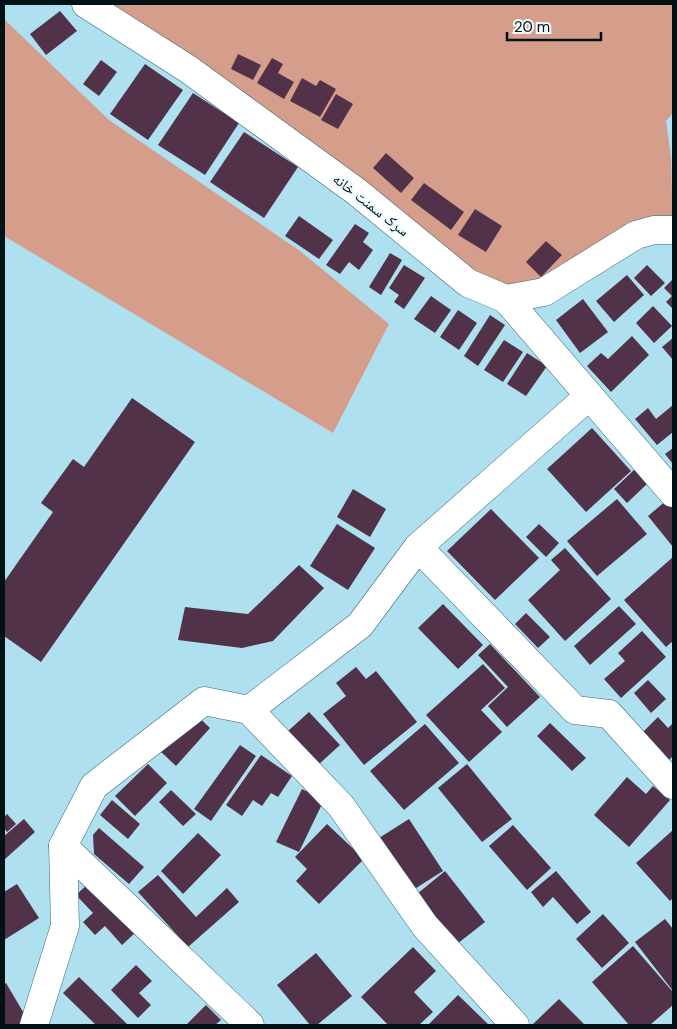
<svg xmlns="http://www.w3.org/2000/svg" width="677" height="1029" font-family="'DM Sans','Noto Naskh Arabic',sans-serif">
<style>
.green{fill:#d59e8b}
.building{fill:#513248}
.lines{fill:none;stroke-linecap:round;stroke-linejoin:round}
.street-casing{stroke:#366674;stroke-width:29}
.secondary-casing{stroke:#366674;stroke-width:29}
.street{stroke:#fff;stroke-width:28}
.secondary{stroke:#fff;stroke-width:28}
.labels{text-anchor:middle;dominant-baseline:central;stroke-width:5;stroke-linejoin:round;paint-order:stroke}
.street-label{font-size:15px;fill:#011217;stroke:#f0fafd}
</style>
<rect width="100%" height="100%" fill="#aee0f0"/>
<g class="green">
<path d="M86,4H673V113L666,121L671,157L673,230L506,299Z"/>
<path d="M4,19L109,120L300,251L389,324L333,433L4,236Z"/>
</g>
<g class="building">
<path d="M60,11L77,31L46,55L30,34Z"/>
<path d="M238,54L261,65L253,80L231,69Z"/>
<path d="M272,58L283,64L278,73L294,82L284,99L257,83Z"/>
<path d="M101,60L117,72L99,96L83,84Z"/>
<path d="M145,64L183,90L148,140L110,114Z"/>
<path d="M302,78L316,86L320,80L336,89L320,117L290,101Z"/>
<path d="M193,93L239,123L205,175L158,145Z"/>
<path d="M336,94L353,104L338,129L321,120Z"/>
<path d="M244,132L298,167L264,218L210,182Z"/>
<path d="M386,153L414,178L401,193L373,168Z"/>
<path d="M424,183L464,212L451,230L411,200Z"/>
<path d="M475,209L502,226L486,252L458,235Z"/>
<path d="M299,216L333,240L319,259L285,236Z"/>
<path d="M355,224L369,233L363,242L373,250L359,270L349,262L340,274L326,265Z"/>
<path d="M546,241L562,255L541,277L526,262Z"/>
<path d="M390,253L402,260L381,295L369,287Z"/>
<path d="M404,265L425,278L404,309L394,302L399,295L389,288Z"/>
<path d="M647,265L665,283L651,296L634,278Z"/>
<path d="M627,275L644,295L614,322L596,301Z"/>
<path d="M673,279V309L666,302L672,296L664,288Z"/>
<path d="M431,296L451,310L435,333L414,319Z"/>
<path d="M583,299L608,332L580,353L556,320Z"/>
<path d="M653,306L672,326L654,343L636,323Z"/>
<path d="M458,310L477,323L459,350L440,337Z"/>
<path d="M490,315L505,325L478,366L464,356Z"/>
<path d="M632,336L649,355L611,392L587,366L601,353L608,359Z"/>
<path d="M673,338V360L662,347Z"/>
<path d="M504,340L523,352L503,382L484,370Z"/>
<path d="M527,353L547,366L526,396L507,384Z"/>
<path d="M132,398L195,442L41,662L4,636V582L53,512L41,503L73,459L84,467Z"/>
<path d="M673,405V432L657,445L635,419L648,408L656,419Z"/>
<path d="M592,428L631,471L586,512L547,469Z"/>
<path d="M673,448V464L665,454Z"/>
<path d="M635,469L648,483L627,503L614,489Z"/>
<path d="M353,489L386,509L370,537L337,517Z"/>
<path d="M617,499L647,534L597,576L567,541Z"/>
<path d="M667,500L673,507V547L648,516Z"/>
<path d="M491,509L539,558L495,600L447,551Z"/>
<path d="M337,524L375,548L348,590L310,566Z"/>
<path d="M539,524L559,543L546,557L526,537Z"/>
<path d="M565,548L611,599L565,641L528,600L560,570L551,560Z"/>
<path d="M673,557V641L666,647L624,600Z"/>
<path d="M299,565L324,588L273,641L242,648L178,640L185,607L248,614Z"/>
<path d="M443,604L483,645L458,669L418,628Z"/>
<path d="M619,606L636,624L590,665L574,646Z"/>
<path d="M526,613L550,637L538,648L515,624Z"/>
<path d="M642,631L666,657L621,698L604,679L625,661L618,653Z"/>
<path d="M490,644L540,697L507,727L488,706L508,687L478,655Z"/>
<path d="M483,664L505,688L481,710L502,732L469,762L426,715Z"/>
<path d="M356,667L366,679L376,671L417,722L364,765L323,714L346,696L336,683Z"/>
<path d="M648,680L666,699L651,713L634,693Z"/>
<path d="M193,712L210,728L176,766L159,750Z"/>
<path d="M309,712L340,745L318,765L287,732Z"/>
<path d="M658,717L668,728L673,723V756L667,762L641,734Z"/>
<path d="M550,723L586,758L572,771L537,736Z"/>
<path d="M425,724L459,763L404,810L370,771Z"/>
<path d="M240,745L256,756L211,821L194,809Z"/>
<path d="M261,755L292,776L278,797L271,793L262,806L253,800L242,816L226,805Z"/>
<path d="M148,764L167,783L135,816L115,796Z"/>
<path d="M467,764L512,819L482,842L438,788Z"/>
<path d="M627,777L646,794L653,786L670,800L629,847L594,815Z"/>
<path d="M302,789L324,800L299,852L276,842Z"/>
<path d="M171,790L196,814L183,826L159,802Z"/>
<path d="M112,800L140,824L128,839L100,815Z"/>
<path d="M7,814L16,824L7,832L4,828V817Z"/>
<path d="M24,819L35,832L4,860V836Z"/>
<path d="M409,819L443,871L413,890L379,838Z"/>
<path d="M327,824L364,859L319,904L296,881L307,869L295,857Z"/>
<path d="M513,825L551,868L527,890L489,846Z"/>
<path d="M99,828L144,867L129,884L94,854L93,835Z"/>
<path d="M673,830V898L670,901L636,863Z"/>
<path d="M198,833L221,855L183,894L161,871Z"/>
<path d="M445,871L485,922L457,944L417,894Z"/>
<path d="M556,871L591,912L577,924L553,897L543,907L531,892Z"/>
<path d="M158,875L196,917L227,888L239,902L188,947L138,892Z"/>
<path d="M90,882L136,932L122,945L105,926L95,935L83,922L93,913L76,895Z"/>
<path d="M17,884L39,918L4,940V892Z"/>
<path d="M603,914L629,943L602,968L576,939Z"/>
<path d="M665,919L673,929V991L635,942Z"/>
<path d="M633,946L673,992V1005L650,1025H629L592,982Z"/>
<path d="M413,947L436,971L414,992L433,1012L419,1025H388L361,997Z"/>
<path d="M316,953L352,996L317,1025H310L277,985Z"/>
<path d="M136,965L152,981L139,993L151,1005L138,1018L111,990Z"/>
<path d="M79,977L127,1024L126,1025H96L63,993Z"/>
<path d="M6,983L29,1022L24,1025H4V984Z"/>
<path d="M458,995L489,1025H428Z"/>
<path d="M559,999L585,1025H532Z"/>
<path d="M206,1005L221,1020L215,1025H186Z"/>
</g>
<g class="lines">
<defs>
<g id="street">
<path d="M506,299L673,493"/>
<path d="M418,547L575,710L609,714L673,785"/>
<path d="M249,710L341,806L425,926L515,1025"/>
<path d="M63,846L250,1025"/>
<path d="M34,1025L65,926L63,846L94,786L204,701L249,710L360,625L418,547L589,396"/>
</g>
<path id="secondary" d="M86,4L188,69L357,192L468,283L506,299L544,292L636,235L654,230H673"/>
</defs>
<use href="#street" class="street-casing"/>
<use href="#secondary" class="secondary-casing"/>
<use href="#street" class="street"/>
<use href="#secondary" class="secondary"/>
</g>
<g class="labels">
<g class="street-label">
<text transform="translate(371 205) rotate(38)">سرک سمنت خانه</text>
</g>
</g>
<rect width="677" height="1029" fill="none" stroke="#011217" stroke-width="10"/>
<path d="M507 32v8h94v-8" fill="none" stroke="#011217" stroke-width="2.5"/>
<text x="514" y="32" font-size="15" fill="#011217" stroke="#f0fafd" stroke-width="4" paint-order="stroke">20 m</text>
</svg>
